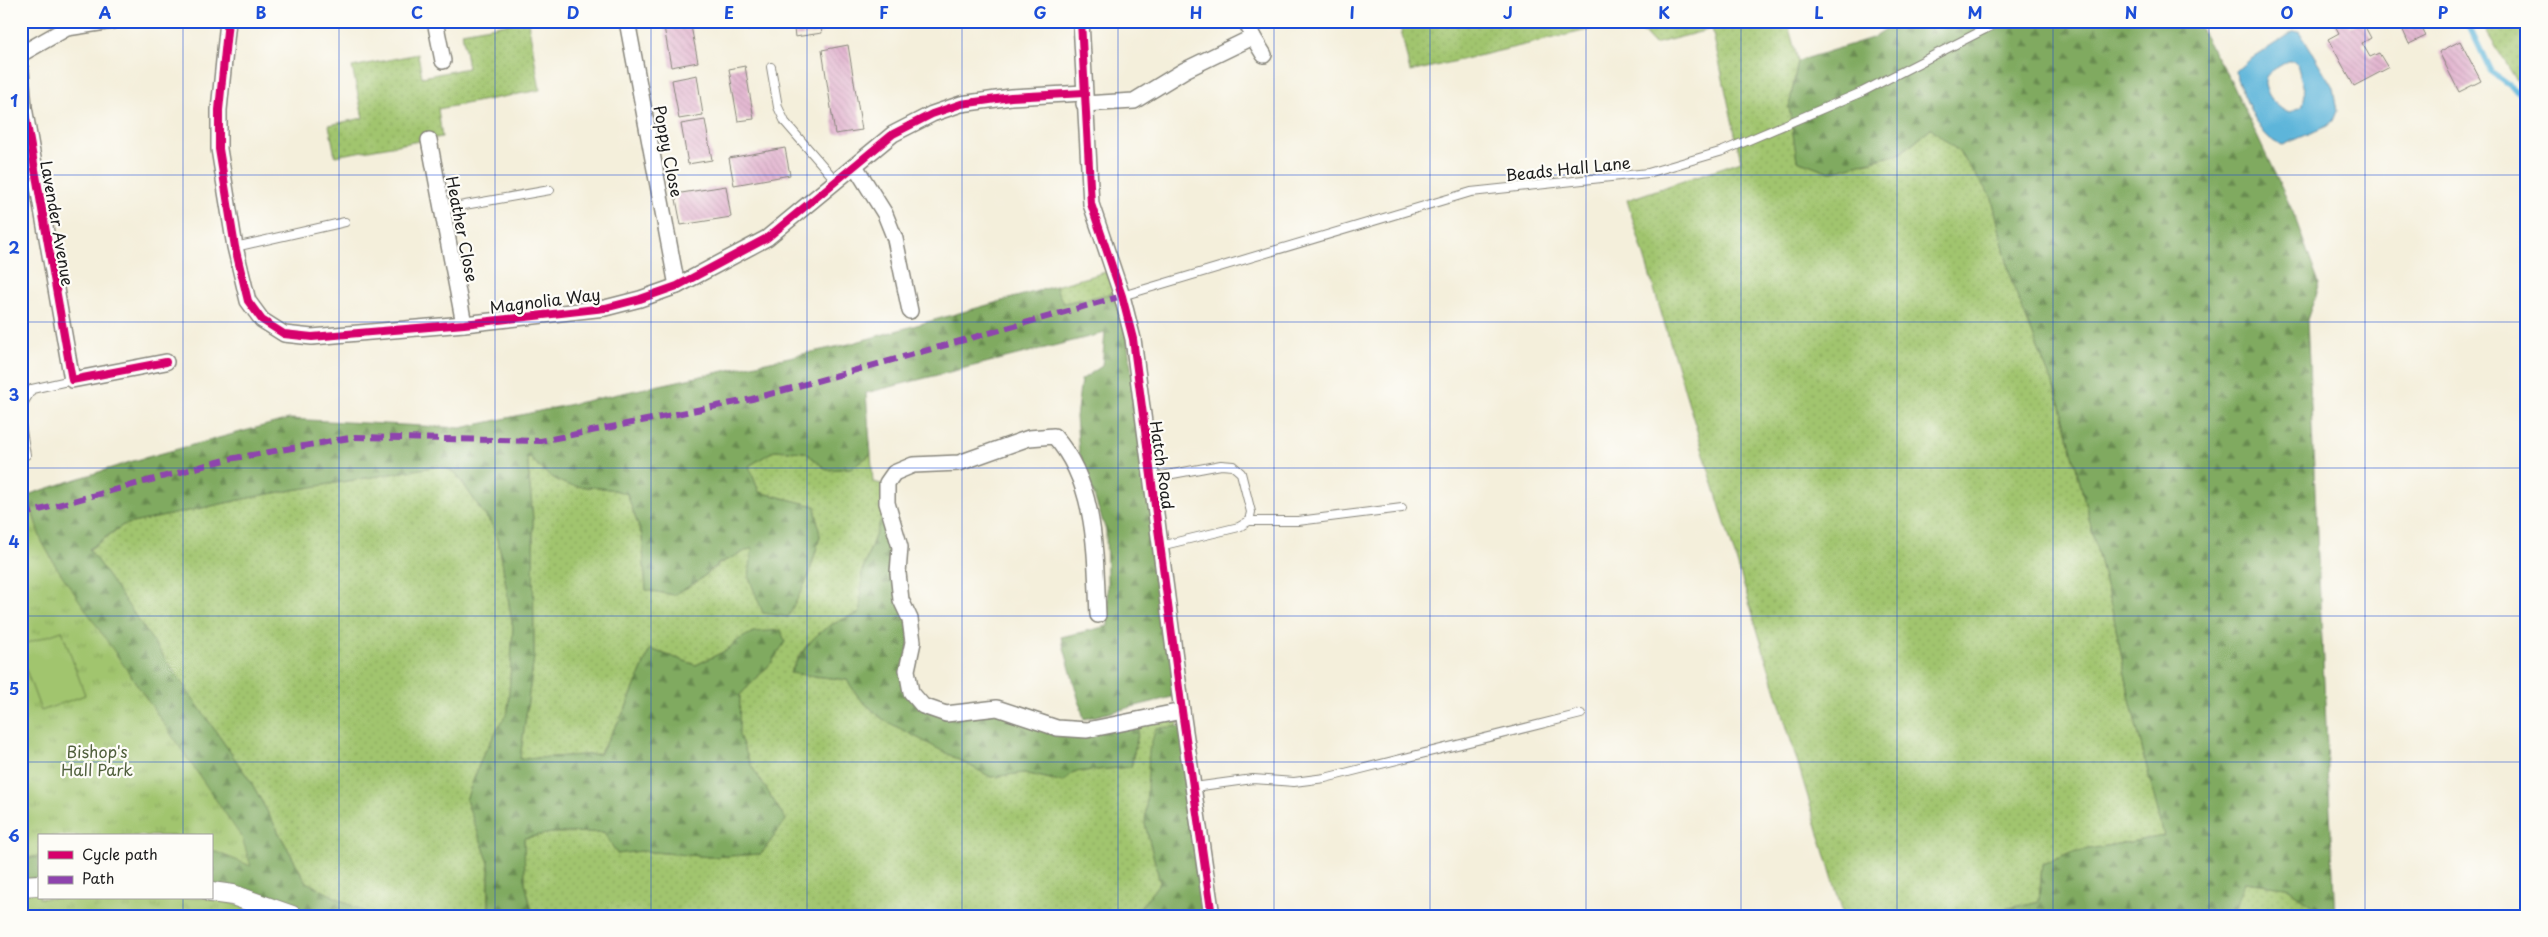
<svg xmlns="http://www.w3.org/2000/svg" width="2548" height="937" font-family="'Playpen Sans',sans-serif">
<style>
.grass{fill:url(#grass-dots);stroke:#5e7045}
.forest{fill:url(#forest-firs);stroke:#4e633e}
.park{fill:url(#park-tufts);stroke:#5e7045}
.pitch{fill:#a1c56e;stroke:#5e7045}
.water{fill:#5db5da;stroke:#3c687b;fill-rule:evenodd}
.lines{fill:none;stroke-linecap:round;stroke-linejoin:round}
.stream{stroke:#5db5da;stroke-width:5.5}
.building{fill:url(#building-back-hatch)}
.service-casing{stroke:#88867c;stroke-width:10}
.minor-casing{stroke:#88867c;stroke-width:18}
.tertiary-casing{stroke:#88867c;stroke-width:22}
.service{stroke:#fff;stroke-width:8}
.minor{stroke:#fff;stroke-width:15}
.tertiary{stroke:#fff;stroke-width:20}
.quiet{stroke:#8e44ad;stroke-width:6;stroke-dasharray:12 6;stroke-linecap:butt}
.cycleway-casing{stroke:#fdfcf7;stroke-width:11}
.cycleway{stroke:#d6006c;stroke-width:8}
.grid{fill:none;stroke:#1d4ed8;stroke-width:1;stroke-opacity:0.55}
.labels{text-anchor:middle;dominant-baseline:central;stroke-width:4.5;stroke-linejoin:round;paint-order:stroke}
.street-label{font-size:16px;fill:#1c1c1c;stroke:#fdfcf7}
.park-label{font-size:16px;fill:#51603d;stroke:#fdfcf7}
.neatline{fill:none;stroke:#1d4ed8;stroke-width:2}
.grid-label{font-size:16px;text-anchor:middle;font-weight:bold;fill:#1d4ed8}
</style>
<defs>
<pattern id="grass-dots" width="8" height="8" patternUnits="userSpaceOnUse" patternTransform="scale(1.25)"><rect width="8" height="8" fill="#a1c56e"/><path d="M2 2h.1M6 6h.1" fill="none" stroke="#8aa95f" stroke-width="1.8" stroke-linecap="round"/></pattern>
<pattern id="forest-firs" width="22" height="20" patternUnits="userSpaceOnUse" patternTransform="scale(1.25)"><rect width="22" height="20" fill="#80aa61"/><path d="M5 1l3.5 6h-7zM16 11l3.5 6h-7z" fill="#688a4f"/></pattern>
<pattern id="park-tufts" width="24" height="20" patternUnits="userSpaceOnUse" patternTransform="scale(1.25)"><rect width="24" height="20" fill="#a1c56e"/><path d="M3 7l-1-3M5 7V3M7 7l1-3M15 17l-1-3M17 17v-4M19 17l1-3" fill="none" stroke="#8aa95f"/></pattern>
<pattern id="building-back-hatch" width="6" height="6" patternUnits="userSpaceOnUse" patternTransform="scale(1.25)"><rect width="6" height="6" fill="#e1b1ce"/><path d="M-1 5l2 2M0 0l6 6M5-1l2 2" fill="none" stroke="#c098b0"/></pattern>
</defs>
<rect width="100%" height="100%" fill="#fdfcf7"/>
<filter id="ink" filterUnits="userSpaceOnUse"><feTurbulence type="fractalNoise" baseFrequency=".02" numOctaves="2"/><feDisplacementMap in="SourceGraphic" scale="10" xChannelSelector="R" yChannelSelector="G"/><feConvolveMatrix kernelMatrix="1 2 1 2 8 2 1 2 1" color-interpolation-filters="sRGB"/></filter>
<filter id="wash" filterUnits="userSpaceOnUse"><feTurbulence type="fractalNoise" baseFrequency=".0096" numOctaves="4" result="noise"/><feDisplacementMap in="SourceGraphic" scale="20" xChannelSelector="R" yChannelSelector="G"/><feGaussianBlur stdDeviation="1.12" result="paint"/><feColorMatrix in="noise" values="0 0 0 0 0 0 0 0 0 0 0 0 0 0 0 0 0 1.4 0 .05"/><feComposite in="paint" operator="in"/></filter>
<g filter="url(#wash)">
<rect width="100%" height="100%" fill="#f4efdb"/>
<g class="grass">
<path d="M523,21H528L540,90L438,109L442,137L335,156L329,125L363,118L352,67L418,54L422,77L468,68L462,32Z"/>
<path d="M1399,21H1626L1410,72Z"/>
<path d="M1633,21H1787L1798,61L1789,107L1797,160L1830,172L1900,154L1931,128L1959,152L1992,198L2012,283L2060,403L2114,618L2131,704L2164,836L2072,852L2042,864L2039,901L1975,916H1844L1627,200L1741,161L1712,29L1654,44Z"/>
<path d="M2480,21H2527V97L2484,28Z"/>
<path d="M1113,270L1120,292L1063,303L1055,286Z"/>
<path d="M775,450L805,452L827,470L852,468L871,454L873,482L887,485V503L862,571L860,613C824,625 807,638 790,673L847,680L859,698L881,718L991,777L1024,773L1063,782L1073,772L1131,767L1141,719L1182,711L1145,824L1160,882L1134,916H533L525,882L524,838L552,833L605,832L617,854L641,851L711,857L761,854L786,820L751,765L738,735L740,695L772,662L738,640L727,650L696,665L650,649L625,710L599,754L520,759L534,657L533,519L527,455C539,467 552,481 569,484C590,489 603,485 627,494L642,536L646,590L674,595L698,581L721,563L752,547L749,578H808L820,537L815,506L759,492L749,466Z"/>
<path d="M439,466L455,472L493,527L500,549L513,628L508,711L482,757L466,800L489,863V916H372L306,882L251,782L89,550L123,525L263,495Z"/>
<path d="M2243,882L2286,887L2312,905L2311,916H2232Z"/>
</g>
<g class="forest">
<path d="M1898,21H2196L2233,85L2293,212L2319,284L2307,320L2335,916H2311L2312,905L2286,887L2244,882L2232,916H1975L2039,901L2042,864L2072,852L2164,836L2131,704L2114,618L2060,403L2012,283L1992,198L1959,152L1931,128L1900,153L1830,172L1797,160L1789,107L1798,61L1872,38Z"/>
<path d="M1055,286L1063,303L1120,292L1180,695L1084,719L1061,637L1108,626L1106,531L1079,452L1076,417L1081,380L1102,366L1105,333L866,393L871,454L852,468L827,470L805,452L775,450L749,466L759,492L815,506L820,536L808,578L788,617L763,613L749,578L752,548L718,564L698,581L674,595L646,590L642,536L627,494C603,485 591,489 569,485C552,481 540,466 527,456L533,519L534,657L520,759L600,754L625,710L650,649L696,665L727,650L738,640L753,632L781,630L785,642L772,662L740,695L739,735L751,765L786,820L761,854L711,857L641,851L617,854L604,832L552,833L524,838L525,882L533,916H489V863L466,800L482,757L508,711L513,628L500,549L493,527L455,472L439,466L263,495L123,525L89,549L251,782L306,882L372,916H292L211,892V850L250,865L55,565L41,540L27,495L133,461L289,419L461,428L849,344Z"/>
<path d="M887,503L910,619L907,670L923,706L997,708L1057,728L1141,719L1131,767L1073,772L1064,782L1024,773L991,777L884,720L859,698L847,680L790,673C810,637 821,626 860,613L862,572Z"/>
<path d="M1184,726L1212,916H1134L1160,882L1145,824L1149,751L1156,728Z"/>
<path d="M39,856V885L21,886V859Z"/>
</g>
<g class="park">
<path d="M27,495L41,540L55,565L242,838L251,866L211,850V836H39V856L21,859V497Z"/>
<path d="M39,885V898H211L292,916H21V886Z"/>
</g>
<path class="pitch" d="M62,631L85,695L41,711L21,656V645Z"/>
<path class="water" d="M2299,31L2333,87L2337,111L2333,121L2327,126L2283,145C2259,141 2247,100 2237,79L2236,71L2245,63L2293,32ZM2288,61H2294L2297,64L2305,93L2303,105L2291,113C2280,112 2260,90 2266,77C2269,71 2282,65 2288,61Z"/>
<g class="lines">
<path class="stream" d="M2467,21L2491,72L2527,98"/>
</g>
<g id="blocks">
<g class="building">
<path d="M663,21H690L698,62L671,67Z"/>
<path d="M793,21H820L822,33L795,37Z"/>
<path d="M2336,21H2347L2350,27L2362,21L2371,38L2362,43L2370,57L2379,53L2388,68L2354,86L2328,39L2339,33L2333,22Z"/>
<path d="M2399,21H2418L2426,36L2409,44Z"/>
<path d="M2460,41L2481,81L2459,92L2439,52Z"/>
<path d="M848,45L862,130L835,134L822,50Z"/>
<path d="M745,66L754,119L738,121L729,69Z"/>
<path d="M697,75L703,115L679,119L672,80Z"/>
<path d="M705,120L712,160L688,164L681,124Z"/>
<path d="M785,148L790,175L734,185L729,158Z"/>
<path d="M726,186L731,217L681,225L675,194Z"/>
</g>
</g>
</g>
<g filter="url(#ink)">
<use href="#blocks" fill-opacity="0" stroke="#88867c" stroke-width="1"/>
<g class="lines">
<defs>
<g id="service">
<path d="M745,21L746,26"/>
<path d="M771,67L778,107L785,122L837,182"/>
<path d="M442,209L550,190"/>
<path d="M235,247L345,222"/>
<path d="M1122,296L1471,192L1648,173L1723,151L1862,92L2001,21"/>
<path d="M21,407L32,389L72,380"/>
<path d="M21,424L26,455"/>
<path d="M1151,478L1221,465L1233,466L1241,473L1251,512L1249,521L1239,527L1160,546"/>
<path d="M1249,521H1298L1402,508"/>
<path d="M1194,787L1253,779L1294,782L1325,778L1581,714"/>
</g>
<g id="minor">
<path d="M228,21L219,110V149L235,247L248,301L262,320L284,334L312,337L464,324L605,308L640,299L677,286L767,238L893,134L932,114L961,104L1011,97L1084,93"/>
<path d="M435,21L443,61"/>
<path d="M627,21L677,286"/>
<path d="M1081,21L1091,204L1122,296L1133,339L1182,711L1212,916"/>
<path d="M1253,37L1264,55"/>
<path d="M21,54L67,28L112,21"/>
<path d="M21,70L24,107L72,380L166,362"/>
<path d="M1084,104L1134,101L1185,70L1253,37L1246,21"/>
<path d="M429,140L464,324"/>
<path d="M855,166L885,214L895,239L910,311"/>
<path d="M1098,615C1095,553 1097,484 1054,436L1029,438L959,463L913,465L894,473L887,483V503L900,547L898,573L901,600L910,619L913,642L907,670L911,692L923,706L946,714L997,708L1057,728L1087,730L1182,711"/>
</g>
<g id="tertiary">
<path d="M21,886L39,885"/>
<path d="M211,892L233,895L292,916"/>
</g>
</defs>
<use href="#service" class="service-casing"/>
<use href="#minor" class="minor-casing"/>
<use href="#tertiary" class="tertiary-casing"/>
<use href="#service" class="service"/>
<use href="#minor" class="minor"/>
<use href="#tertiary" class="tertiary"/>
<path class="quiet" d="M21,511L32,512L229,459L355,437L541,441L752,399L1122,296"/>
<defs>
<g id="cycleway">
<path d="M228,21L219,110V149L235,247L248,301L262,320L284,334L312,337L464,324L605,308L640,299L677,286L767,238L893,134L932,114L961,104L1011,97L1084,93"/>
<path d="M1081,21L1091,204L1122,296L1133,339L1182,711L1212,916"/>
<path d="M21,70L24,107L72,380L166,362"/>
</g>
</defs>
<use href="#cycleway" class="cycleway-casing"/>
<use href="#cycleway" class="cycleway"/>
</g>
</g>
<path class="grid" d="M183,21V836M339,21V916M495,21V916M651,21V916M807,21V916M962,21V916M1118,21V916M1274,21V916M1430,21V916M1586,21V916M1741,21V916M1897,21V916M2053,21V916M2209,21V916M2365,21V916M21,175H2527M21,322H2527M21,468H2527M21,616H2527M21,762H2527M183,898V916"/>
<g class="labels">
<g class="street-label">
<text transform="translate(669 151) rotate(79)">Poppy Close</text>
<text transform="translate(1568 168) rotate(-6)">Beads Hall Lane</text>
<text transform="translate(58 223) rotate(80)">Lavender Avenue</text>
<text transform="translate(463 229) rotate(79)">Heather Close</text>
<text transform="translate(545 300) rotate(-7)">Magnolia Way</text>
<text transform="translate(1163 465) rotate(82)">Hatch Road</text>
</g>
<g class="park-label">
<text x="97" y="751">Bishop's<tspan x="97" dy="18">Hall Park</tspan></text>
</g>
</g>
<rect width="2548" height="937" fill="none" stroke="#fdfcf7" stroke-width="55"/>
<rect x="38" y="834" width="175" height="65" fill="#fdfcf7" stroke="#a3a29f"/>
<rect x="48" y="851" width="25" height="8" fill="#d6006c" stroke="#a3a29f"/>
<text x="82" y="860" font-size="15" fill="#1c1c1c">Cycle path</text>
<rect x="48" y="876" width="25" height="8" fill="#8e44ad" stroke="#a3a29f"/>
<text x="82" y="884" font-size="15" fill="#1c1c1c">Path</text>
<rect x="28" y="28" width="2492" height="882" class="neatline"/>
<g class="grid-label">
<text x="105" y="19">A</text>
<text x="261" y="19">B</text>
<text x="417" y="19">C</text>
<text x="573" y="19">D</text>
<text x="729" y="19">E</text>
<text x="884" y="19">F</text>
<text x="1040" y="19">G</text>
<text x="1196" y="19">H</text>
<text x="1352" y="19">I</text>
<text x="1508" y="19">J</text>
<text x="1664" y="19">K</text>
<text x="1819" y="19">L</text>
<text x="1975" y="19">M</text>
<text x="2131" y="19">N</text>
<text x="2287" y="19">O</text>
<text x="2443" y="19">P</text>
<text x="14" y="107">1</text>
<text x="14" y="254">2</text>
<text x="14" y="401">3</text>
<text x="14" y="548">4</text>
<text x="14" y="695">5</text>
<text x="14" y="842">6</text>
</g>
</svg>
